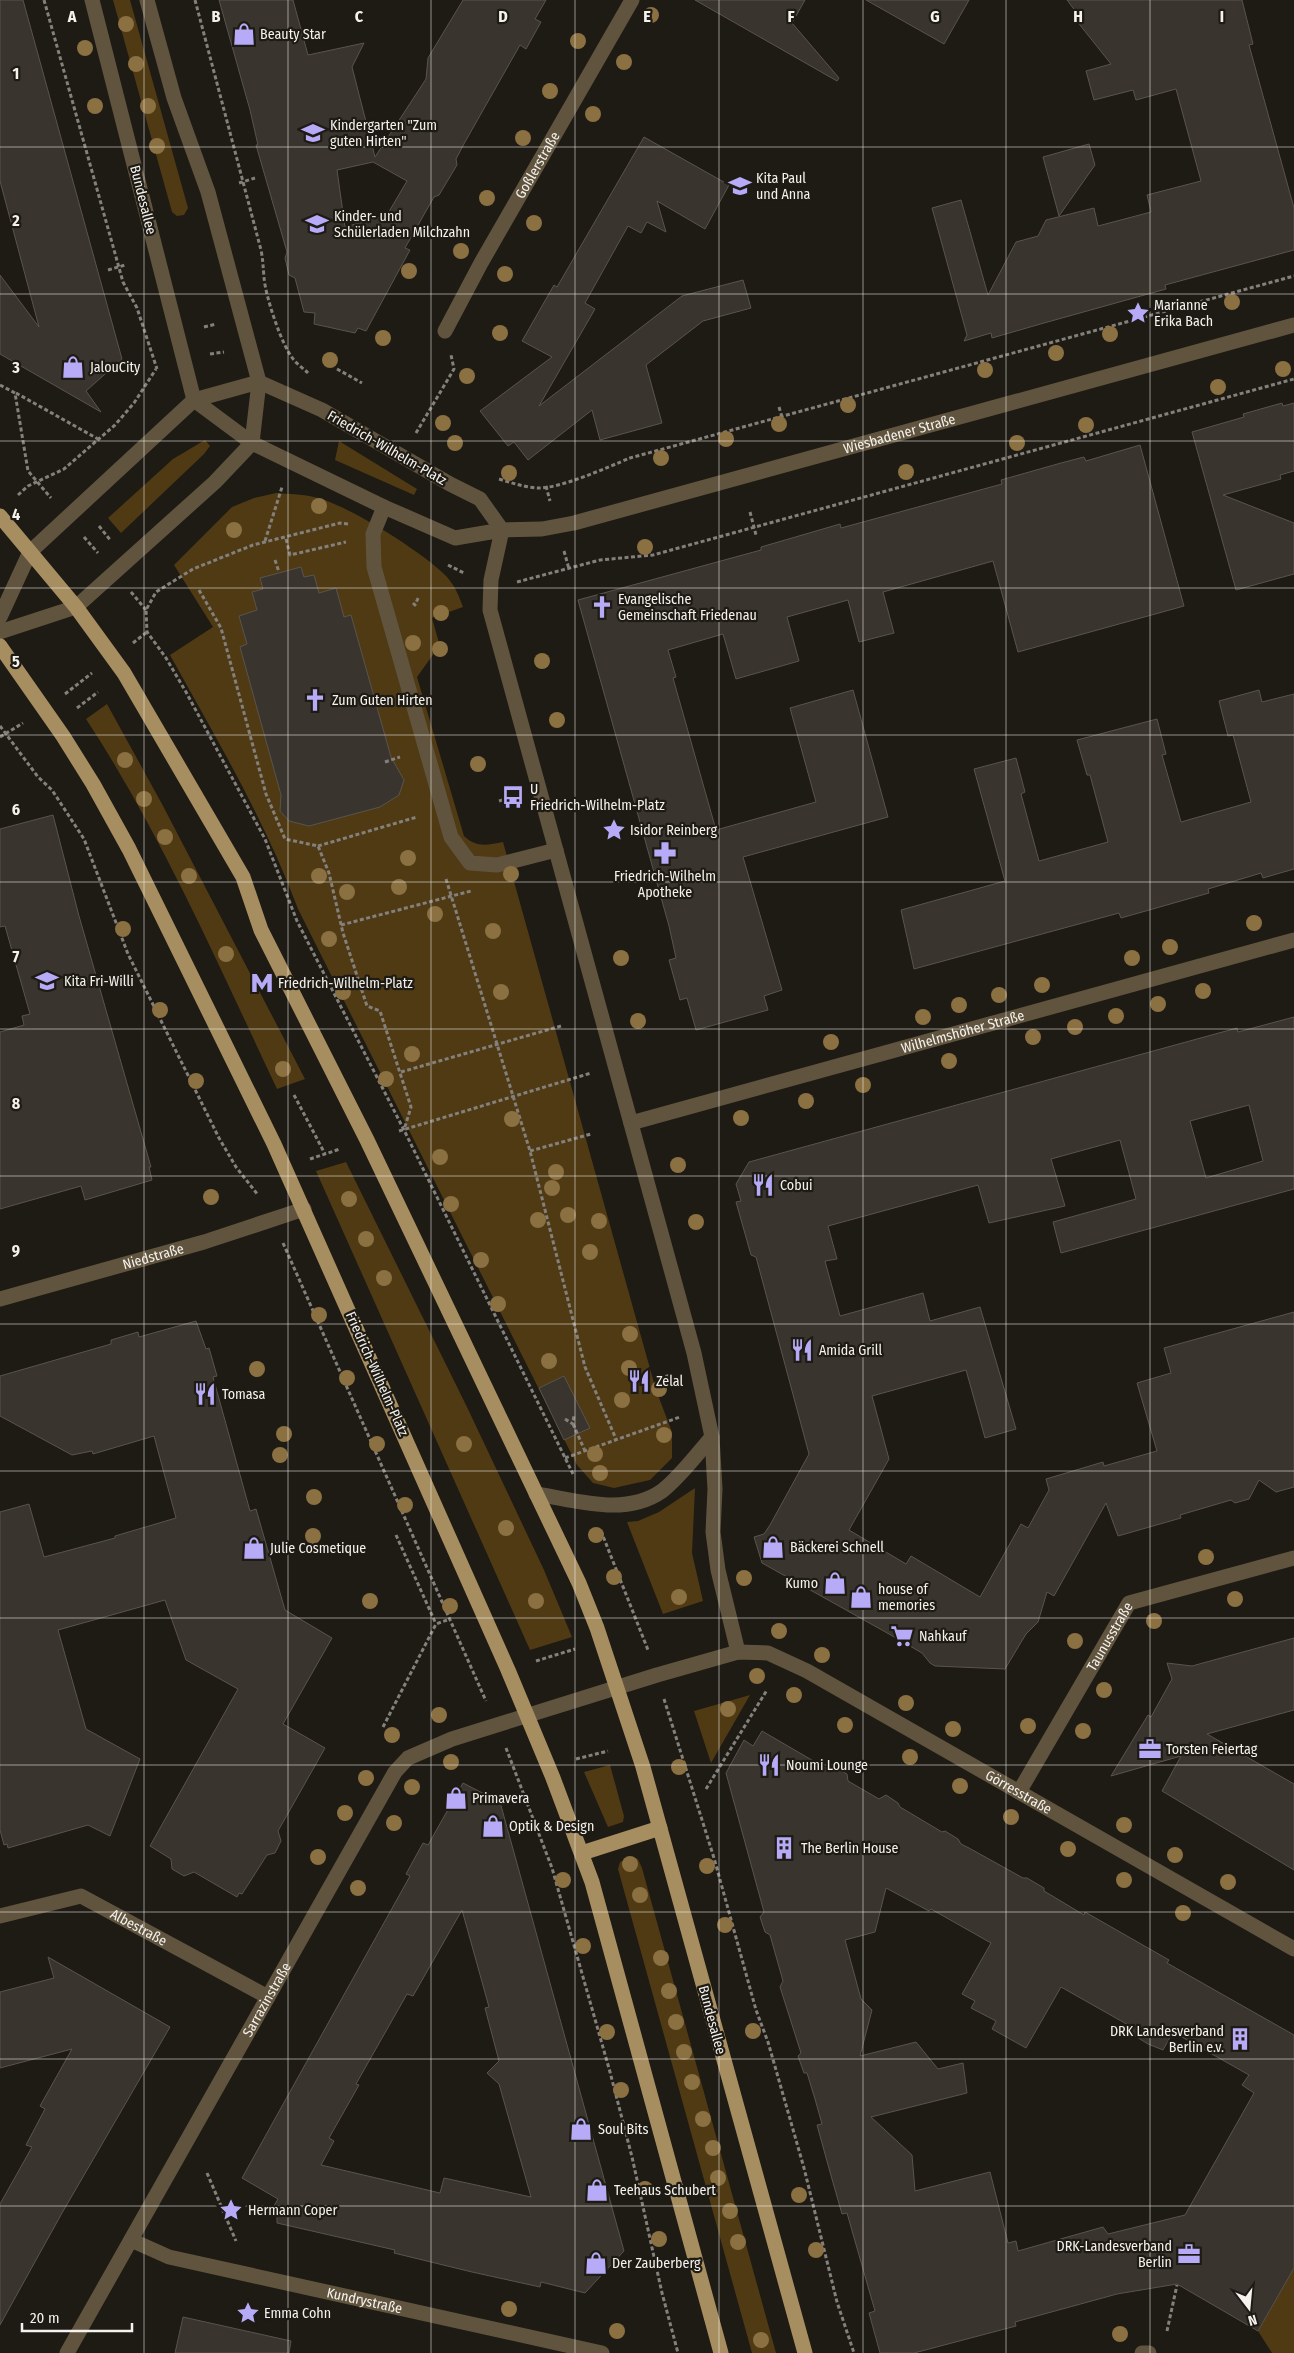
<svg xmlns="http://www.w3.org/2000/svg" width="1294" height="2353" font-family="'Fira Sans Condensed',sans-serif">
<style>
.green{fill:#4f3a14}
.building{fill:#39352e;stroke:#59544c;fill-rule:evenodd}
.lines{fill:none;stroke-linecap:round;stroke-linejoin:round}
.path{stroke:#84807b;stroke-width:3;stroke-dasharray:4 2.5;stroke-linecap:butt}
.minor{stroke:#61543f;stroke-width:15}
.major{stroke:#a78e61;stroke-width:15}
.tree{fill:#8b7042}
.grid{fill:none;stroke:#f5f2ed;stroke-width:1;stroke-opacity:0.55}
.labels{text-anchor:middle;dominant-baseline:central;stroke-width:4.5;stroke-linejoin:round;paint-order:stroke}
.poi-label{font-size:14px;fill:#f5f2ed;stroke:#1e1a14;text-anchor:start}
.street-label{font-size:14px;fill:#f5f2ed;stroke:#1e1a14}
.grid-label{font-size:16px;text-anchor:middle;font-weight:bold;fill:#f5f2ed;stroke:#1e1a14;stroke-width:4.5;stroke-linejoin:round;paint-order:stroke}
</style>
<rect width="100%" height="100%" fill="#1e1a14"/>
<g class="green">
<path d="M113,0H130L188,208L184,215L177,216L172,212Z"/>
<path d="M205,440L210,446L204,454L121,533L108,518L173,459Z"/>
<path d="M339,441L417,489L414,495L335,460Z"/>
<path d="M276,493C288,494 302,494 314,497C345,503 426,554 447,577C455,586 459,596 463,607L432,618L441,650L435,652L417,677L464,836C477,848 487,845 503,842L656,1390L672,1432V1458L650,1480L614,1488L593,1483L577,1465L298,909C265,820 216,738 170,655L213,627L174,565L232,507L254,498Z"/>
<path d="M107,704L162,804L305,1079L277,1089C218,964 162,835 86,719Z"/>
<path d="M346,1162L467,1407L544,1570L572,1637L530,1650L316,1171Z"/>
<path d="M695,1488L692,1553L703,1601L663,1614L627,1522L638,1521L659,1512Z"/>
<path d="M750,1695L711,1763L694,1711Z"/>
<path d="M610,1765L624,1816L623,1822L608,1827L584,1772Z"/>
<path d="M632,1857L638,1859L642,1868L776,2353H752L618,1869L620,1862Z"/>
<path d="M1294,2268V2353H1272L1258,2331Z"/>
</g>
<g class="building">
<path d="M0,0H23L122,359L86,391L101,412L0,354V275L39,327L0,181Z"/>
<path d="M219,0H293L308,55L364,43L352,67L375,157L426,79L428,58L463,0H546L535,19L541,22L526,49L520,45L465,142L456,159L457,165L439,195L434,197L405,248L410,250L366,331L358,328L355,333L314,324L315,313L304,312L295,278L289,275L285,258L287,252L256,145H258L250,110ZM373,162L407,181L387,215L345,227L337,170Z"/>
<path d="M695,0H805L792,23L839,78L837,81Z"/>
<path d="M866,0H969L944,44Z"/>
<path d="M1067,0H1242L1253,44L1249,45L1294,208V250L1165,285L1166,289L1044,323L992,338L991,333L964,341L967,335L932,208L961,200L988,295L1016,242L1038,236L1046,220L1094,208L1098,226L1151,212L1147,195L1201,181L1176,89L1136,100L1133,90L1094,100L1086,71L1111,64L1072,15L1076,12Z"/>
<path d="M644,137L729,185L705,229L657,201L666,232L647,222L641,233L628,226L585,303L595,309L539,406L682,296L743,280L751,308L703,321L646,365L662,423L600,440L592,410L528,460L514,442L508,446L480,411L552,357L522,341L554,285L557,287Z"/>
<path d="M1089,144L1095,165L1059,216L1043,157Z"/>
<path d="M1282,403L1283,406L1294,403V471L1280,475L1281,479L1223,495L1294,523V574L1236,590L1192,432L1244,417L1243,414Z"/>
<path d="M1140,445L1184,606L1018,652L993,561L883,592L894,633L859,642L848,600L787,617L799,661L736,679L723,634L668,650L676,677L673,678L716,830L816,802L790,708L853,690L888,817L743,857L782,990L764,996L768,1010L696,1030L687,998L680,1000L669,960L676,958L669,926L578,600L761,550V547L840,524L841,528L863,522L1002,484L1001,480L1061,463L1084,457L1086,461Z"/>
<path d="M301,567L304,577L314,575L319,593L336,588L344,617L351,615L391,757L404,780L399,795L380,807L309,826L289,821L280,811L281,795L240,647L247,644L239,616L257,610L252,592L263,589L260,578Z"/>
<path d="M1259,690L1262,702L1294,694V869L1263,878L1261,873L1208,889L1209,893L1121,918L1119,913L914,969L901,910L1005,881L974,769L1016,758L1025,792L1021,794L1039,861L1108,842L1090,775H1087L1077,740L1157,719L1166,754L1162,755L1181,822L1251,802L1233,735L1228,736L1219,701Z"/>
<path d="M53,815L79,916L151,1167H149L152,1180L85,1200L81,1186L0,1209V1032L24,1025L22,1016L30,1014L5,926L0,927V829Z"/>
<path d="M1294,1017V1189L1061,1253L1053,1222L1136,1199L1120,1140L1051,1159L1065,1206L989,1223L978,1185L828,1226L837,1259L825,1261L840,1316L923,1293L930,1321L980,1307L1016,1429L985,1438L966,1370L872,1396L889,1459L849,1530L906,1564L911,1556L980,1597L1021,1524L1028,1528L1049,1490L1046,1479L1103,1462L1104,1466L1157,1451L1137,1383L1171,1373L1164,1348L1294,1312V1487L1276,1492L1259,1480L1249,1499L1235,1503L1231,1500L1180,1515L1181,1518L1118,1536L1106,1503L1054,1596L1047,1592L1038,1622L1026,1634L1005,1669L935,1666L930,1663L922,1653L889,1634L762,1563L754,1537L764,1534L770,1525L809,1454L756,1257L751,1255L736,1202L741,1201L736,1184L749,1162L1237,1028L1238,1032ZM1249,1105L1263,1161L1206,1178L1190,1121Z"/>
<path d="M196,1321L206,1349L209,1348L217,1376L213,1377L250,1511L256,1509L285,1610L332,1638L283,1724L325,1748L278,1831L281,1841L275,1853L267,1855L242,1894L239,1893L237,1897L194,1872L184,1876L172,1869L171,1859L150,1846L238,1689L186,1660L165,1600L58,1630L86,1729L140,1759L110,1836L88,1825L8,1848L7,1844L4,1845L0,1830V1512L29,1504L44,1557L115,1538V1536L176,1518L154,1436L93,1454L92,1451L72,1455L0,1416V1376L111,1344V1340L138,1332L139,1337Z"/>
<path d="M564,1376L590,1428L564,1440L539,1388Z"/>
<path d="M1294,1638V1710L1207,1734L1294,1784V1870L1162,1791L1181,1756L1111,1776L1148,1715L1151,1717L1172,1679L1167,1663L1192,1666Z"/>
<path d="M762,1731L829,1770L836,1768L847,1774L848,1781L879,1799L886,1795L898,1803L900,1807L942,1832L945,1831L958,1839L961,1844L969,1848L1023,1878H1027L1044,1888V1891L1084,1915L1085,1912L1169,1960L1167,1963L1294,2035V2268L1258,2331L1177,2284L1117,2294L1015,2322L1016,2326L914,2353H880L869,2313L875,2311L847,2213L842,2214L830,2172L817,2125L822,2124L815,2099L807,2073H804L798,2056L801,2053L780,1987L783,1981L770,1935L765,1932L760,1917L764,1912L726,1773L744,1740L753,1746ZM886,1888L929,1911L931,1909L991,1943L962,1994L975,2001L971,2008L996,2021L992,2029L1026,2048L1061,1987L1130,2026L1127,2031L1148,2044L1163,2050L1173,2032L1249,2075L1242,2085L1254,2093L1185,2215L1108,2234L1103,2227L1018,2251L1016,2241L1008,2243L990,2172L915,2191L912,2155L871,2117L967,2093L963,2063L938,2069L916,2042L860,2056L872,2010L861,1999L845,1940L875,1932Z"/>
<path d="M463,1783L500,1802L624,2251L585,2293L541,2282L540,2287L472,2272L394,2253L395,2250L277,2223V2216L271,2211L278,2199L242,2178L410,1876L406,1874L423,1843L428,1845ZM462,1910L489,2007L485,2008L499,2061L487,2073L499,2084L531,2197L444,2178L440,2193L321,2165L334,2141L329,2138L359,2085L356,2084L407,1994L413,1996Z"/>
<path d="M48,1957L170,2027L62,2213L0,2325V2204L32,2147L26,2145L45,2109L40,2106L72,2049L0,2068V1992L54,1978Z"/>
<path d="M183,2317L291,2341L289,2353H175Z"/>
</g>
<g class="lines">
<g class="path">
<path d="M44,0L123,282L137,308L157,369"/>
<path d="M195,0L261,250C263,260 263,267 264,277C265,295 282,347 294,360C298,365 304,369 308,373"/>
<path d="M239,183L255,178"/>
<path d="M108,270L125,265"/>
<path d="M204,327L216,324"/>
<path d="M210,354L224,352"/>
<path d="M337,369L362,383"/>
<path d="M0,385L15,393L28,471L51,498"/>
<path d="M16,393L98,439"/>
<path d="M779,407L785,427"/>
<path d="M416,433L454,369L451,355"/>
<path d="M499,479C512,483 524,487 537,488C560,489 608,467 630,458L1294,276"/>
<path d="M546,486L550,501"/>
<path d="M18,495L28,486L64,469L115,425L134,403L156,369"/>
<path d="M750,512L756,535"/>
<path d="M348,524L340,523L253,545L193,569L156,592L146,610L147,632L166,658L186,692L265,839L297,921L404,1130L573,1474"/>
<path d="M99,526L111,541"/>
<path d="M84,537L98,553"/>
<path d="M286,539L290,555L346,542"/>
<path d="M265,541L282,487"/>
<path d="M564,551L569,569"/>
<path d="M275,560L279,572"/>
<path d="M448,565L464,573"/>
<path d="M517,582L600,560L653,555L1294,379"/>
<path d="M199,590L221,628L266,794L285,839L318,846L329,873L343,933L367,1006L380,1011L411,1107L404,1130"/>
<path d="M131,592L146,610"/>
<path d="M413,603L415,605L419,596"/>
<path d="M133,643L147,632"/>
<path d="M65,694L92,673"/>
<path d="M77,708L98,692"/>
<path d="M0,726L38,777L52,790L84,839L128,954L219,1138L236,1167L258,1195"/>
<path d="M0,737L23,723"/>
<path d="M385,762L400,757"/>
<path d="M499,801L513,797"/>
<path d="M318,846L417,817"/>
<path d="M446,879L530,1151L585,1367L616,1439"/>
<path d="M341,925L471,891"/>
<path d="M401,1072L561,1026"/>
<path d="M294,1095L325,1154"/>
<path d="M399,1131L591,1073"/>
<path d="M530,1151L591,1134"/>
<path d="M310,1159L340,1149"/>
<path d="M283,1243L486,1701"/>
<path d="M659,1378L671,1375"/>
<path d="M565,1419L573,1424L574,1414"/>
<path d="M573,1424L585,1451"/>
<path d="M565,1458L680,1417"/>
<path d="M601,1531L648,1650"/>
<path d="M396,1535L436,1624"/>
<path d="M536,1661L575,1649"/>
<path d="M664,1699L714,1858L756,2010L768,2042L804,2168L837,2302L854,2353"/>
<path d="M383,1727L436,1624L450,1619"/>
<path d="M506,1748L552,1868L610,2072L632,2157L662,2293L678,2353"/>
<path d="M576,1759L608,1751"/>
<path d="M706,1789L767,1690"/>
<path d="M207,2173L236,2241"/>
<path d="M1167,2331L1177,2285"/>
</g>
<g class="minor">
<path d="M92,0L194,400"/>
<path id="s1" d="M445,331L481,263L632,0"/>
<path id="s2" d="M194,400L252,443L384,507L455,538L502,530L542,529L574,523L1294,325"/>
<path d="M384,507L373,534L374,567L451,837L470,863L497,865L556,850"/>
<path d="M0,617L30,552L194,400L259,382L322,410L450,484L480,499L502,530L491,580L490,610L694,1353L712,1437L715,1489L713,1532L718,1570L738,1652"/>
<path d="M0,632L76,607L215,482L252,443L259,382L208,192L174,98L147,0"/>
<path id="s3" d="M631,1123L1294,940"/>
<path id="s4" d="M0,1299L204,1242L304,1209"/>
<path d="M536,1494C576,1500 625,1517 662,1491C681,1476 696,1455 712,1437"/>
<path id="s5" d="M1019,1792L1129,1603L1294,1558"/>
<path id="s6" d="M0,1916L81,1896L268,1997"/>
<path id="s7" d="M131,2240L169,2257L602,2353"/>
<path id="s8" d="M67,2353L395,1772L408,1758L452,1739L657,1675L738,1652L768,1653L807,1671L1294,1949"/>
<path d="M1142,2353H1149"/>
</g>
<g class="major">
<path d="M0,516L76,607L124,673L243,877L261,930L367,1140L579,1583L597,1628L643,1767L805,2353"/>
<path d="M0,646L63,736L93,784L129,849L274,1144L508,1670L553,1778L592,1882L721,2353"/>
<path d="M582,1853L660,1828"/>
</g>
</g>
<g class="tree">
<circle cx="651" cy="15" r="8"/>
<circle cx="126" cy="24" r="8"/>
<circle cx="578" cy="41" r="8"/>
<circle cx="85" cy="48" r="8"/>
<circle cx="624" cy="62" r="8"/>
<circle cx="136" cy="64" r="8"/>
<circle cx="550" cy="91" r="8"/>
<circle cx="95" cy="106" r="8"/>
<circle cx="148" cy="106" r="8"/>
<circle cx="593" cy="114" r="8"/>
<circle cx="523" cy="138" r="8"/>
<circle cx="157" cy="146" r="8"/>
<circle cx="487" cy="198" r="8"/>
<circle cx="534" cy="223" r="8"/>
<circle cx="461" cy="251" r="8"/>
<circle cx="409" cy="271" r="8"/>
<circle cx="505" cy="274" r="8"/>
<circle cx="1232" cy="302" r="8"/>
<circle cx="500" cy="333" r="8"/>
<circle cx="1110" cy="334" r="8"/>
<circle cx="383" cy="338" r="8"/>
<circle cx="1056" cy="353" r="8"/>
<circle cx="330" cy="360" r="8"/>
<circle cx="1283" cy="369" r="8"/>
<circle cx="985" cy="370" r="8"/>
<circle cx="467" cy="376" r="8"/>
<circle cx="1218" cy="387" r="8"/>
<circle cx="848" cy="405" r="8"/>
<circle cx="443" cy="423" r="8"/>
<circle cx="779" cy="424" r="8"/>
<circle cx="1086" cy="425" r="8"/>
<circle cx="726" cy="439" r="8"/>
<circle cx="455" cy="443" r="8"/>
<circle cx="1017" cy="443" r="8"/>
<circle cx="661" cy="458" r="8"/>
<circle cx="906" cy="472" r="8"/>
<circle cx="509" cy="473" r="8"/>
<circle cx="319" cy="506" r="8"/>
<circle cx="234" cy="530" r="8"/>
<circle cx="645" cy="547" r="8"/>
<circle cx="441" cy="613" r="8"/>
<circle cx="413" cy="643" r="8"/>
<circle cx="440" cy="649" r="8"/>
<circle cx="542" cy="661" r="8"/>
<circle cx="557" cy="720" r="8"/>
<circle cx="125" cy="760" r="8"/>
<circle cx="478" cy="764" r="8"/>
<circle cx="144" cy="799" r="8"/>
<circle cx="165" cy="837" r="8"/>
<circle cx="408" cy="858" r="8"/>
<circle cx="511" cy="874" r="8"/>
<circle cx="189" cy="876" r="8"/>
<circle cx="319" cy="876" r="8"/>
<circle cx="399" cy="887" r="8"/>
<circle cx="347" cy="892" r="8"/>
<circle cx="435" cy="914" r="8"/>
<circle cx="1254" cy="923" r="8"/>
<circle cx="123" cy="929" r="8"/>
<circle cx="493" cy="931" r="8"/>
<circle cx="329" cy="939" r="8"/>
<circle cx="1170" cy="947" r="8"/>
<circle cx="226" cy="954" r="8"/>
<circle cx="621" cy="958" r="8"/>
<circle cx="1132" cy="958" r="8"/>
<circle cx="1042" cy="985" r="8"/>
<circle cx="1203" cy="991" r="8"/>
<circle cx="343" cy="992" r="8"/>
<circle cx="501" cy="992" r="8"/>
<circle cx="999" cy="995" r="8"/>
<circle cx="1158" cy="1004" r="8"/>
<circle cx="959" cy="1005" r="8"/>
<circle cx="160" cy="1010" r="8"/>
<circle cx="1116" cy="1016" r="8"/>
<circle cx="923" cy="1017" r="8"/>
<circle cx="638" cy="1021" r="8"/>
<circle cx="1075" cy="1027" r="8"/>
<circle cx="1033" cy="1037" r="8"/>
<circle cx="831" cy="1042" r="8"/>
<circle cx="412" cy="1054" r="8"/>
<circle cx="949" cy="1061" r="8"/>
<circle cx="283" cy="1069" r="8"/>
<circle cx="386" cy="1079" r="8"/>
<circle cx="196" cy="1081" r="8"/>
<circle cx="863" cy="1085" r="8"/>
<circle cx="806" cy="1101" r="8"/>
<circle cx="741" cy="1118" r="8"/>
<circle cx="512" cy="1119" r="8"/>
<circle cx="440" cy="1157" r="8"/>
<circle cx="678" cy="1165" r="8"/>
<circle cx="556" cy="1172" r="8"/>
<circle cx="552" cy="1188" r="8"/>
<circle cx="211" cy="1197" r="8"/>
<circle cx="349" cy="1199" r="8"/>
<circle cx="451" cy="1204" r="8"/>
<circle cx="568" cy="1215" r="8"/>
<circle cx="538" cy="1220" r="8"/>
<circle cx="599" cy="1221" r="8"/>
<circle cx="696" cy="1222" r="8"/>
<circle cx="366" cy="1239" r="8"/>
<circle cx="590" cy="1252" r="8"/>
<circle cx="481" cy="1260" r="8"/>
<circle cx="384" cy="1278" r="8"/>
<circle cx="498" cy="1304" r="8"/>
<circle cx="319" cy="1315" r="8"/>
<circle cx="630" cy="1334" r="8"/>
<circle cx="549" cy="1361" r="8"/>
<circle cx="629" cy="1368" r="8"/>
<circle cx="257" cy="1369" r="8"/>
<circle cx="347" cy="1378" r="8"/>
<circle cx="659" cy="1389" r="8"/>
<circle cx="622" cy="1400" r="8"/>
<circle cx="284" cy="1434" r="8"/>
<circle cx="664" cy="1435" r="8"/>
<circle cx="377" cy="1444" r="8"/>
<circle cx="464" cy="1444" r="8"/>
<circle cx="595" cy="1454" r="8"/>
<circle cx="280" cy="1455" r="8"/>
<circle cx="600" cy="1473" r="8"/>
<circle cx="314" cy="1497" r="8"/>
<circle cx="405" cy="1505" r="8"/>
<circle cx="506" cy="1528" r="8"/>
<circle cx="596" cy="1535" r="8"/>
<circle cx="313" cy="1536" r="8"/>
<circle cx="1206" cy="1557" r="8"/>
<circle cx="614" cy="1577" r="8"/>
<circle cx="744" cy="1578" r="8"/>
<circle cx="679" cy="1597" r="8"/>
<circle cx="1235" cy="1599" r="8"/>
<circle cx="370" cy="1601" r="8"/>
<circle cx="536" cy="1601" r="8"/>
<circle cx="450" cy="1606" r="8"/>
<circle cx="1154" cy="1621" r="8"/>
<circle cx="779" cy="1631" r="8"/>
<circle cx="1075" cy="1641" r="8"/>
<circle cx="822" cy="1655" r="8"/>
<circle cx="757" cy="1676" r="8"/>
<circle cx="1104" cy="1690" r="8"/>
<circle cx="794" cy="1695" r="8"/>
<circle cx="906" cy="1703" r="8"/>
<circle cx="728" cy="1709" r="8"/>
<circle cx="439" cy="1715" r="8"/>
<circle cx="845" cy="1725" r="8"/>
<circle cx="1028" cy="1726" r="8"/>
<circle cx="953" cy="1729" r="8"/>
<circle cx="1083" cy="1731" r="8"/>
<circle cx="392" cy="1735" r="8"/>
<circle cx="910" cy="1757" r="8"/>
<circle cx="451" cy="1762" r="8"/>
<circle cx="679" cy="1767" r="8"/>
<circle cx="366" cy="1778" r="8"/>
<circle cx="960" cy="1786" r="8"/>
<circle cx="412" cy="1787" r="8"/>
<circle cx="345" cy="1813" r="8"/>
<circle cx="1011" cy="1817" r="8"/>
<circle cx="394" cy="1823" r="8"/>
<circle cx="1124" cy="1825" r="8"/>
<circle cx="1068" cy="1849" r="8"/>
<circle cx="1175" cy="1855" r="8"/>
<circle cx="318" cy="1857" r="8"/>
<circle cx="630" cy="1864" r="8"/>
<circle cx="707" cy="1866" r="8"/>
<circle cx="563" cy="1880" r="8"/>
<circle cx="1124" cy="1880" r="8"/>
<circle cx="1228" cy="1882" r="8"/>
<circle cx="358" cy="1888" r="8"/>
<circle cx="640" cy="1895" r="8"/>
<circle cx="1183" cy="1913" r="8"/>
<circle cx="725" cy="1925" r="8"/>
<circle cx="583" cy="1946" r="8"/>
<circle cx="661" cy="1958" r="8"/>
<circle cx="669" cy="1991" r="8"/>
<circle cx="676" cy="2022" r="8"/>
<circle cx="753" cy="2031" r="8"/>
<circle cx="607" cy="2032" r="8"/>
<circle cx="684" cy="2052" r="8"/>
<circle cx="692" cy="2082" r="8"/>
<circle cx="621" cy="2090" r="8"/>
<circle cx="703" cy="2119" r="8"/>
<circle cx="713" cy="2148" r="8"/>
<circle cx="718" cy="2178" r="8"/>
<circle cx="645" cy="2189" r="8"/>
<circle cx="799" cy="2195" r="8"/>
<circle cx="730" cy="2211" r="8"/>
<circle cx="659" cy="2239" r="8"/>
<circle cx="738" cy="2242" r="8"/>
<circle cx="816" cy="2250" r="8"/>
<circle cx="509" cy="2309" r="8"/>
<circle cx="617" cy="2331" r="8"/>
<circle cx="1120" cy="2334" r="8"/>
<circle cx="761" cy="2340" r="8"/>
</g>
<path class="grid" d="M144,0V2353M288,0V2353M431,0V2353M575,0V2353M719,0V2353M863,0V2353M1006,0V2353M1150,0V2353M0,147H1294M0,294H1294M0,441H1294M0,588H1294M0,735H1294M0,882H1294M0,1029H1294M0,1176H1294M0,1324H1294M0,1471H1294M0,1618H1294M0,1765H1294M0,1912H1294M0,2059H1294M0,2206H1294"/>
<defs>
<symbol id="shop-bare" viewBox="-9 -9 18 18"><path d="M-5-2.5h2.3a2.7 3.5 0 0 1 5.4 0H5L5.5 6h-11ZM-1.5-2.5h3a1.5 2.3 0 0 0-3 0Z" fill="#b7abf8" stroke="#1e1a14" stroke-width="2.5" paint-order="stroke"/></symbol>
<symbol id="school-bare" viewBox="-9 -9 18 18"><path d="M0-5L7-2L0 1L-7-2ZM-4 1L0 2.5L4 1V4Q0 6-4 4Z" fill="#b7abf8" stroke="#1e1a14" stroke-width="2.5" paint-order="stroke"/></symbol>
<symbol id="sight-bare" viewBox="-9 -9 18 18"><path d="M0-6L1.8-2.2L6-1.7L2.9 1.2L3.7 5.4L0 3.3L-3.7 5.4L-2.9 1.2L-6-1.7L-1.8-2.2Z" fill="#b7abf8" stroke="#1e1a14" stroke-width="2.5" paint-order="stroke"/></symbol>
<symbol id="church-bare" viewBox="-9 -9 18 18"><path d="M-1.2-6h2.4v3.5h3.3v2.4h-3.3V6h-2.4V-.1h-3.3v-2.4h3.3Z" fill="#b7abf8" stroke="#1e1a14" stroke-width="2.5" paint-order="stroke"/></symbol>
<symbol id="bus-bare" viewBox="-9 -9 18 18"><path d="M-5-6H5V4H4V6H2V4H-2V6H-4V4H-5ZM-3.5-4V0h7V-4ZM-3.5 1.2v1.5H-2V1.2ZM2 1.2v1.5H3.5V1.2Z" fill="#b7abf8" stroke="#1e1a14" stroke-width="2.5" paint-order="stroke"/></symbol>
<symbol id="pharmacy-bare" viewBox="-9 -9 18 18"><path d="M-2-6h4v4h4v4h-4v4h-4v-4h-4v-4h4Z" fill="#b7abf8" stroke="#1e1a14" stroke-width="2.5" paint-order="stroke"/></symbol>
<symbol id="metro-bare" viewBox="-9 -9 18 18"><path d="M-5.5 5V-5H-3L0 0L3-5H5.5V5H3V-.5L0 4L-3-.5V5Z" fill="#b7abf8" stroke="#1e1a14" stroke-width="2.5" paint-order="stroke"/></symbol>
<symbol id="restaurant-bare" viewBox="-9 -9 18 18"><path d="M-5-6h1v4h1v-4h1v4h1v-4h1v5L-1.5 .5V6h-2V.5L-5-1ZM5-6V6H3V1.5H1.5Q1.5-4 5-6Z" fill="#b7abf8" stroke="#1e1a14" stroke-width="2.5" paint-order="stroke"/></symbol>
<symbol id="supermarket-bare" viewBox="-9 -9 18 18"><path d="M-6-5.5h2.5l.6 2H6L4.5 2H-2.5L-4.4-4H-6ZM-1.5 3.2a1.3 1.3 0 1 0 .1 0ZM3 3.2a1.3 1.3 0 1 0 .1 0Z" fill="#b7abf8" stroke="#1e1a14" stroke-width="2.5" paint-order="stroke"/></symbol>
<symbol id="office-bare" viewBox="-9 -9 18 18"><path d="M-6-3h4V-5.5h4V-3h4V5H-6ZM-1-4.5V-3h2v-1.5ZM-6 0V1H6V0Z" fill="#b7abf8" stroke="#1e1a14" stroke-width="2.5" paint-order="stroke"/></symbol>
<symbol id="building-bare" viewBox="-9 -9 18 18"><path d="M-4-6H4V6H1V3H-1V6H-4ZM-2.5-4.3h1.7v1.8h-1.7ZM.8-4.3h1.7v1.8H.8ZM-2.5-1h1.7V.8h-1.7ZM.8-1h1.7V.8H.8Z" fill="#b7abf8" stroke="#1e1a14" stroke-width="2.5" paint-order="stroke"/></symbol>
</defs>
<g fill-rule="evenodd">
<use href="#shop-bare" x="228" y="18" width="32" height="32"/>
<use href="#school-bare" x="297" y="117" width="32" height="32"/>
<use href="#school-bare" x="724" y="170" width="32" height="32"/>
<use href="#school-bare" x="301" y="208" width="32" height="32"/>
<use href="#sight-bare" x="1122" y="297" width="32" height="32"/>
<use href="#shop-bare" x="57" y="351" width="32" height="32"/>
<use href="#church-bare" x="586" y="591" width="32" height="32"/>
<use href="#church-bare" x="299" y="684" width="32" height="32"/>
<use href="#bus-bare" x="497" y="781" width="32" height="32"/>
<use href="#sight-bare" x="598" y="814" width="32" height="32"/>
<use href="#pharmacy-bare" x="649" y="837" width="32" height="32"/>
<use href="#school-bare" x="31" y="965" width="32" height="32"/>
<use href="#metro-bare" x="246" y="967" width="32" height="32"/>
<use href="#restaurant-bare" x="747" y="1169" width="32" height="32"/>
<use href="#restaurant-bare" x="786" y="1334" width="32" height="32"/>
<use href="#restaurant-bare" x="623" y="1365" width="32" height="32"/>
<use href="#restaurant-bare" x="189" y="1378" width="32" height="32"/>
<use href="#shop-bare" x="757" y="1531" width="32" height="32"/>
<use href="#shop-bare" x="238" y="1532" width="32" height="32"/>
<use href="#shop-bare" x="819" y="1567" width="32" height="32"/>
<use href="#shop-bare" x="845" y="1581" width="32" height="32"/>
<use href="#supermarket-bare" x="886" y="1620" width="32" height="32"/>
<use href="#office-bare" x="1134" y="1733" width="32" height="32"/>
<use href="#restaurant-bare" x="753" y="1749" width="32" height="32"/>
<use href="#shop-bare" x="440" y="1782" width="32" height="32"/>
<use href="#shop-bare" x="477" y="1810" width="32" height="32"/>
<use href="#building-bare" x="768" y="1832" width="32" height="32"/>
<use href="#building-bare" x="1224" y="2023" width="32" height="32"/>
<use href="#shop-bare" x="565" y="2113" width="32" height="32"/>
<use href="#shop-bare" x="581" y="2174" width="32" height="32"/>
<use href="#sight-bare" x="215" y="2194" width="32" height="32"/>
<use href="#office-bare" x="1173" y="2238" width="32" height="32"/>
<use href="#shop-bare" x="580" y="2247" width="32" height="32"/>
<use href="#sight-bare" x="232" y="2297" width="32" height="32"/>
</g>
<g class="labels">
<g class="poi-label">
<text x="260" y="34">Beauty Star</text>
<text x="330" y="125">Kindergarten "Zum<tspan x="330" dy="16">guten Hirten"</tspan></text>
<text x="756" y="178">Kita Paul<tspan x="756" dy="16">und Anna</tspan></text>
<text x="334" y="216">Kinder- und<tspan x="334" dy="16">Schülerladen Milchzahn</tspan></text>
<text x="1154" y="305">Marianne<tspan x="1154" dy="16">Erika Bach</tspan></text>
<text x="90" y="367">JalouCity</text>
<text x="618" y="599">Evangelische<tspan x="618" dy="16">Gemeinschaft Friedenau</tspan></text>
<text x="332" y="700">Zum Guten Hirten</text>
<text x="530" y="789">U<tspan x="530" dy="16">Friedrich-Wilhelm-Platz</tspan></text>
<text x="630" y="830">Isidor Reinberg</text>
<text x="665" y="876" text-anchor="middle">Friedrich-Wilhelm<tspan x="665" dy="16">Apotheke</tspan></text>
<text x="64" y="981">Kita Fri-Willi</text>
<text x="278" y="983">Friedrich-Wilhelm-Platz</text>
<text x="780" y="1185">Cobui</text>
<text x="819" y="1350">Amida Grill</text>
<text x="656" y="1381">Zelal</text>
<text x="222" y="1394">Tomasa</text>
<text x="790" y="1547">Bäckerei Schnell</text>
<text x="270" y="1548">Julie Cosmetique</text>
<text x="818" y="1583" text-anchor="end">Kumo</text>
<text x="878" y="1589">house of<tspan x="878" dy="16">memories</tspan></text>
<text x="919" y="1636">Nahkauf</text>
<text x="1166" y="1749">Torsten Feiertag</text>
<text x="786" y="1765">Noumi Lounge</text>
<text x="472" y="1798">Primavera</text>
<text x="509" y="1826">Optik &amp; Design</text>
<text x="801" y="1848">The Berlin House</text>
<text x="1224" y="2031" text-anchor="end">DRK Landesverband<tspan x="1224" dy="16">Berlin e.v.</tspan></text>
<text x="598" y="2129">Soul Bits</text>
<text x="614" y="2190">Teehaus Schubert</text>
<text x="248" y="2210">Hermann Coper</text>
<text x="1172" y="2246" text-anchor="end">DRK-Landesverband<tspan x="1172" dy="16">Berlin</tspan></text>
<text x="612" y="2263">Der Zauberberg</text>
<text x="264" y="2313">Emma Cohn</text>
</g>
<g class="street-label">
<text stroke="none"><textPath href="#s1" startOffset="190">Goßlerstraße</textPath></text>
<text transform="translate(143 200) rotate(76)">Bundesallee</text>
<text stroke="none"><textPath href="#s2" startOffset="754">Wiesbadener Straße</textPath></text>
<text transform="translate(387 448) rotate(30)">Friedrich-Wilhelm-Platz</text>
<text stroke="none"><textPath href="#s3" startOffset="344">Wilhelmshöher Straße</textPath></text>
<text stroke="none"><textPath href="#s4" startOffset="159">Niedstraße</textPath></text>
<text transform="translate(377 1374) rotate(66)">Friedrich-Wilhelm-Platz</text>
<text stroke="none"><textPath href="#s5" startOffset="180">Taunusstraße</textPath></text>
<text stroke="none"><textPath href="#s8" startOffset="1350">Görresstraße</textPath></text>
<text stroke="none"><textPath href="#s6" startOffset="149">Albestraße</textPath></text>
<text stroke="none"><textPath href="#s8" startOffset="406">Sarrazinstraße</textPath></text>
<text transform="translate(712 2020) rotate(75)">Bundesallee</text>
<text stroke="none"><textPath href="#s7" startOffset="242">Kundrystraße</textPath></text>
</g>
</g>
<g class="grid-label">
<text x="72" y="22">A</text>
<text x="216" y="22">B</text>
<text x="359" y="22">C</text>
<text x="503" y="22">D</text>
<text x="647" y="22">E</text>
<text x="791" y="22">F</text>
<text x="935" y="22">G</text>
<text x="1078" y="22">H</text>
<text x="1222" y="22">I</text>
<text x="16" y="79">1</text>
<text x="16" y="226">2</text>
<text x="16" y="373">3</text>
<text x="16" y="520">4</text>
<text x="16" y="667">5</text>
<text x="16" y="815">6</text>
<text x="16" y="962">7</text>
<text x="16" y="1109">8</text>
<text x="16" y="1256">9</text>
</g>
<g transform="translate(1249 2308) rotate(164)" stroke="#1e1a14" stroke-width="4" paint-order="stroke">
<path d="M0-4L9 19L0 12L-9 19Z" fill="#f5f2ed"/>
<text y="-8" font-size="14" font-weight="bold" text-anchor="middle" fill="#f5f2ed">N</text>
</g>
<path d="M22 2323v8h110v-8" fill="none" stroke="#f5f2ed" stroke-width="2.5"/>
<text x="30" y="2323" font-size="15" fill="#f5f2ed" stroke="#1e1a14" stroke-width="4" paint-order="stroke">20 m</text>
</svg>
